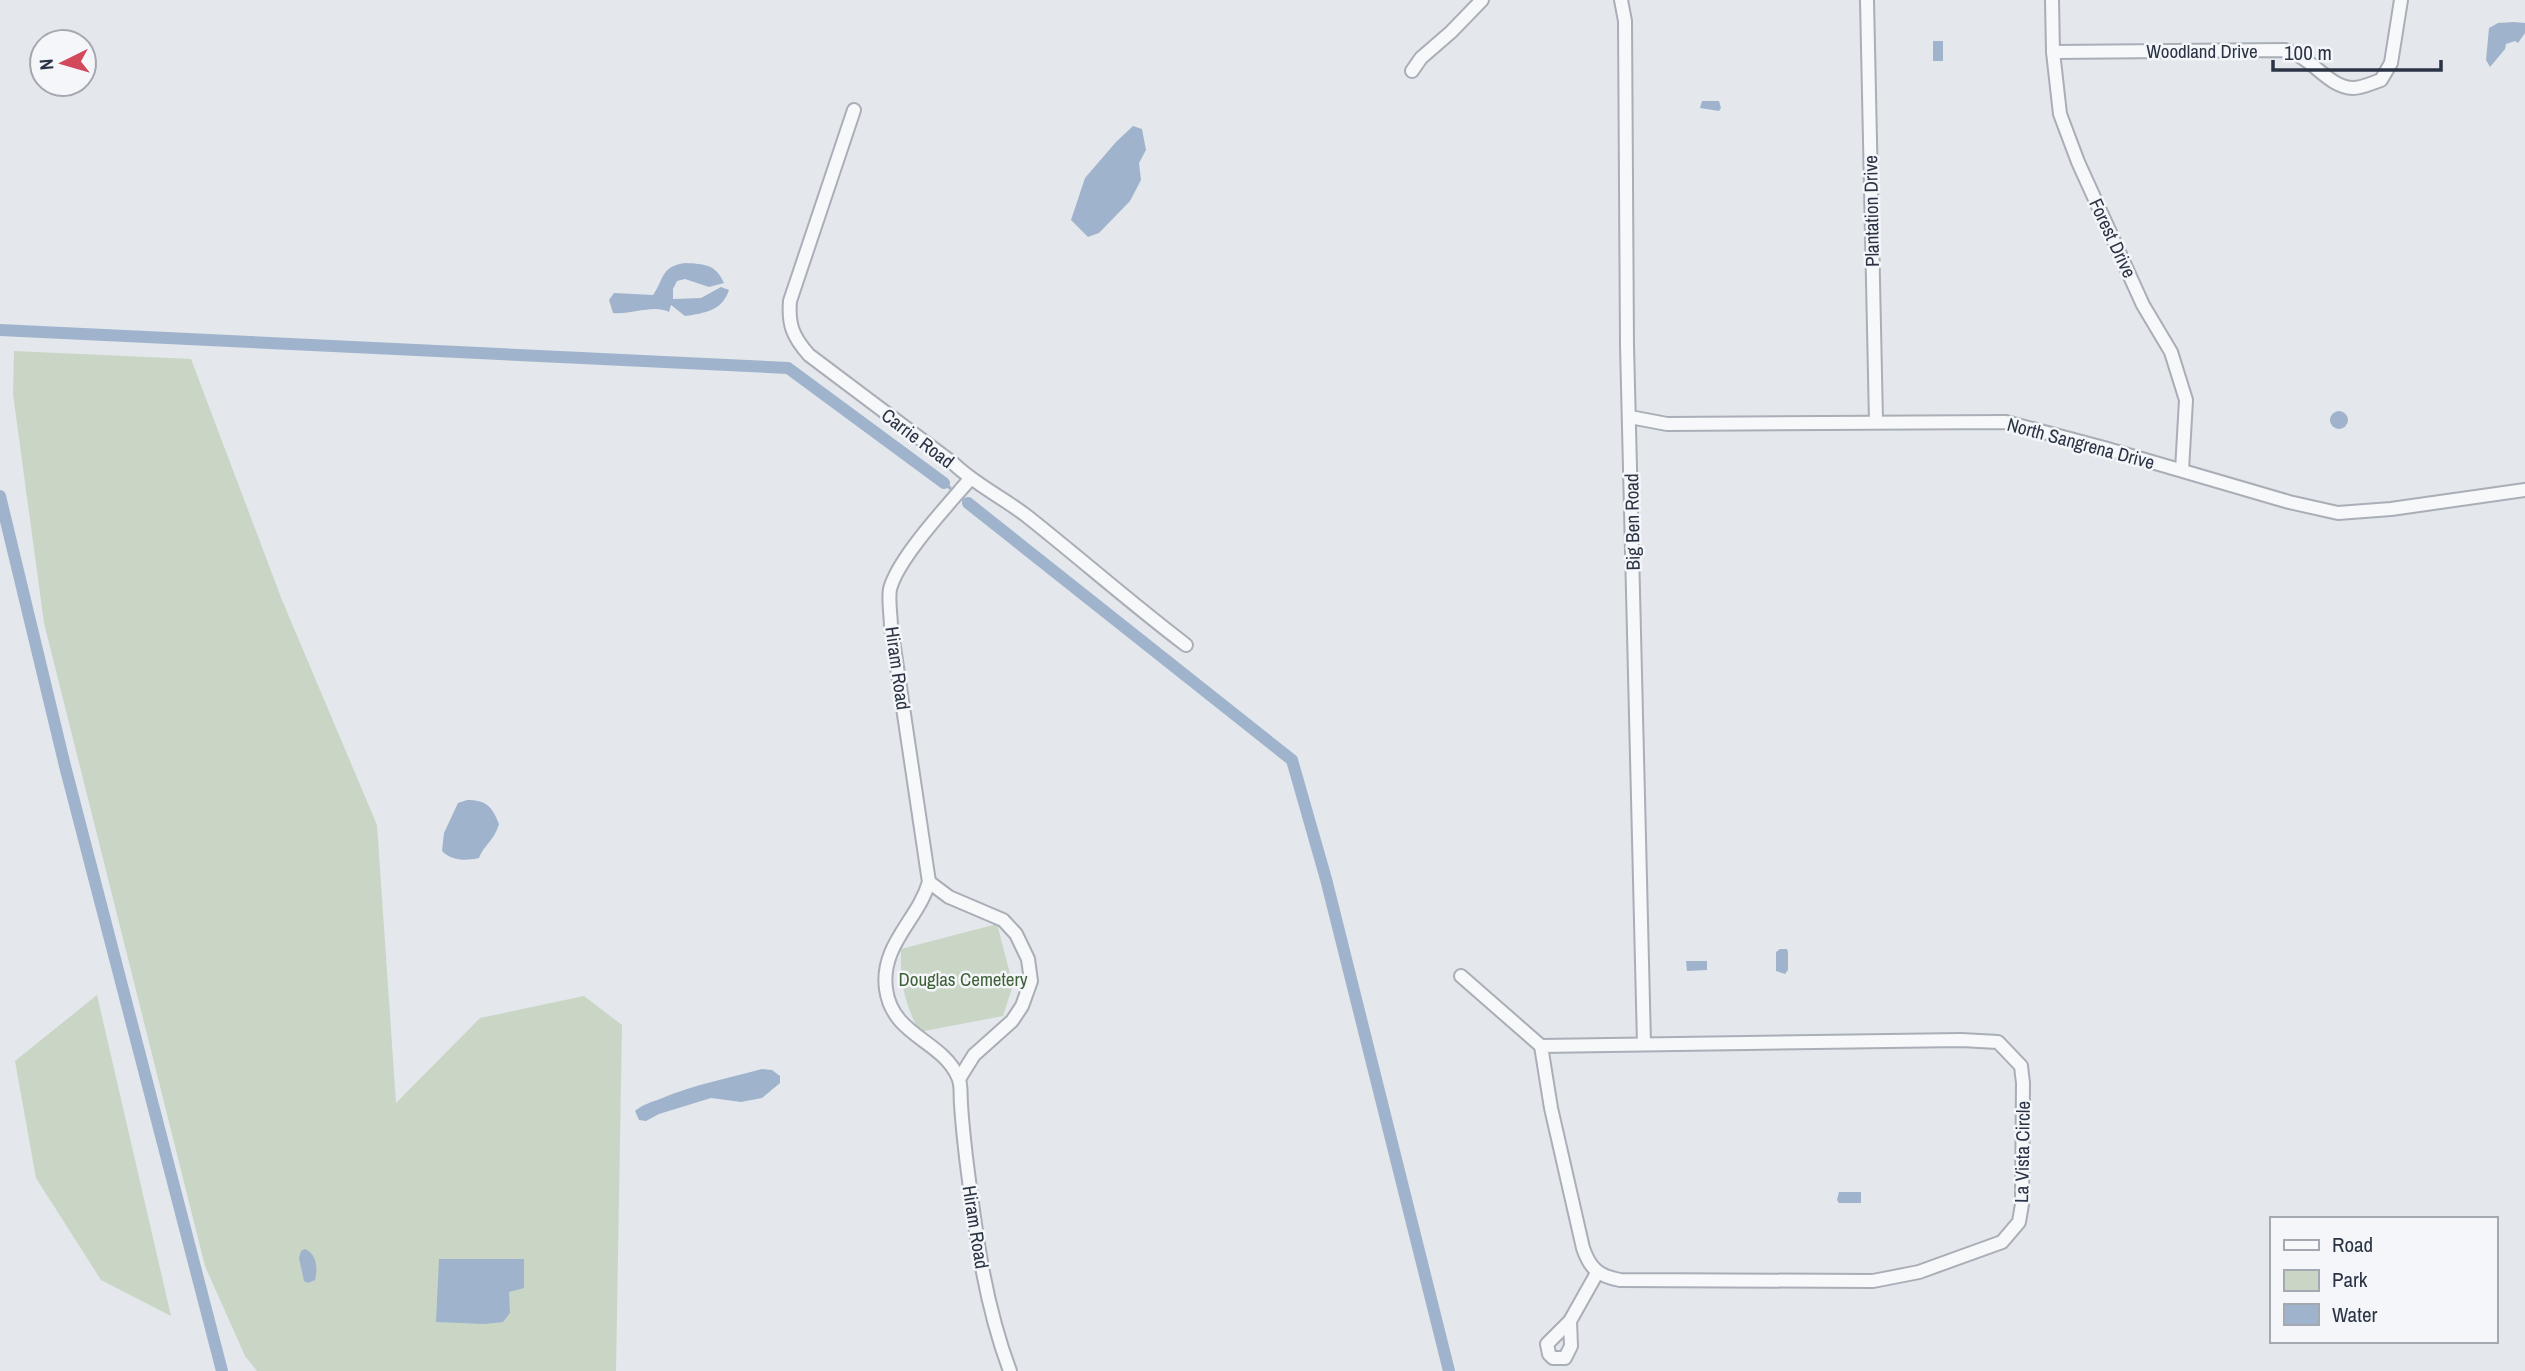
<svg xmlns="http://www.w3.org/2000/svg" width="2525" height="1371" font-family="'Archivo Narrow',sans-serif">
<style>
.green{fill:#c9d6c5}
.water{fill:#9fb4cc}
.lines{fill:none;stroke-linecap:round;stroke-linejoin:round}
.stream{stroke:#9fb4cc;stroke-width:3.5}
.canal{stroke:#9fb4cc;stroke-width:12}
.street-casing{stroke:#a9aeb7;stroke-width:16}
.street{stroke:#f7f8fa;stroke-width:12}
.labels{text-anchor:middle;dominant-baseline:central;stroke-width:5;stroke-linejoin:round;paint-order:stroke}
.street-label{font-size:19px;fill:#2b3445;stroke:#f4f6f9}
.park-label{font-size:19px;fill:#3f6138;stroke:#f4f6f9}
</style>
<rect width="100%" height="100%" fill="#e4e7ec"/>
<g class="green">
<path d="M14,351L191,359L282,600L377,825L396,1103L480,1018L584,996L622,1025L616,1371H257L245,1356L205,1266L44,623L13,394Z"/>
<path d="M997,924L1013,985L1003,1016L919,1032C904,1000 900,984 901,949Z"/>
<path d="M97,995L171,1316L101,1280L36,1178L15,1061Z"/>
</g>
<g class="water">
<path d="M2514,22L2525,23V33L2518,43L2515,41L2506,44L2505,49L2490,67L2486,60L2489,28L2498,23Z"/>
<rect x="1933" y="41" width="10" height="20"/>
<path d="M1702,101H1719L1721,108L1719,111L1700,108Z"/>
<path d="M1133,126L1142,129L1146,150L1139,163L1141,180L1130,201L1099,233L1088,237L1071,220L1085,178L1116,142Z"/>
<path d="M685,263C704,264 716,264 724,283L709,287L685,279L677,281L673,289V299L701,298L721,287L729,290C722,311 705,313 685,316L671,305L669,312C652,304 633,315 613,313L609,300L614,293L653,295C665,278 660,267 685,263Z"/>
<circle cx="2339" cy="420" r="9"/>
<path d="M467,800C486,800 492,806 499,824C494,841 484,845 479,858C467,861 451,861 442,851L444,833L458,803Z"/>
<path d="M1780,949H1787L1788,952V970L1785,974L1776,971V952Z"/>
<path d="M1686,961H1707V970L1687,971Z"/>
<path d="M762,1069L772,1070L780,1076V1083L762,1098L741,1102L711,1098L659,1114L646,1121L639,1120L635,1111C642,1105 651,1102 660,1099C695,1084 726,1079 762,1069Z"/>
<path d="M1839,1192H1861V1203H1839L1837,1200Z"/>
<path d="M305,1249C317,1254 318,1269 315,1280L308,1283L304,1281L299,1258L301,1251Z"/>
<path d="M439,1259H524V1288L509,1292L510,1313L503,1322L485,1324L436,1322Z"/>
</g>
<g class="lines">
<g class="stream">
<path d="M944,483L950,488"/>
<path d="M964,500L968,503"/>
</g>
<g class="canal">
<path d="M0,330L788,368L944,483"/>
<path d="M0,496L65,766L222,1371"/>
<path d="M968,503L1292,760L1326,879L1449,1371"/>
</g>
<defs>
<g id="street">
<path d="M1621,0L1625,21L1627,345L1644,1044"/>
<path d="M1867,0L1876,421"/>
<path d="M2052,0L2053,52L2060,114L2078,162L2143,305L2171,352L2186,400L2182,470"/>
<path d="M2053,52L2285,50C2313,57 2327,87 2353,88C2362,88 2372,83 2381,80L2391,63L2401,0"/>
<path d="M1412,71L1421,58L1451,32L1482,0"/>
<path d="M854,110L790,301C788,325 793,337 809,355L954,464C976,485 1004,498 1028,517C1081,559 1132,604 1186,645"/>
<path d="M1630,417L1667,424L2006,422L2104,448L2289,502L2338,513L2391,509L2525,490"/>
<path d="M970,479C948,505 898,558 890,589C888,600 891,616 891,627L929,882C918,920 880,945 886,989C892,1036 942,1040 958,1077C962,1085 960,1096 961,1104C962,1122 964,1139 966,1157C975,1229 984,1302 1010,1371"/>
<path d="M929,882L949,897L1003,920L1016,934L1028,959L1031,981L1022,1006L1012,1021L974,1055L959,1079"/>
<path d="M1461,976L1541,1046"/>
<path d="M1961,1040L1998,1042L2021,1066L2023,1083L2022,1204L2019,1222L2002,1242L1919,1272L1873,1281L1620,1280C1599,1276 1590,1269 1583,1248L1551,1108L1541,1046Z"/>
<path d="M1570,1321L1571,1346L1565,1358H1553L1549,1354L1547,1344L1570,1321L1597,1273"/>
</g>
</defs>
<use href="#street" class="street-casing"/>
<use href="#street" class="street"/>
</g>
<g class="labels">
<g class="street-label">
<text x="2202" y="51">Woodland Drive</text>
<text transform="translate(1871 211) rotate(-91)">Plantation Drive</text>
<text transform="translate(2113 238) rotate(65)">Forest Drive</text>
<text transform="translate(918 438) rotate(37)">Carrie Road</text>
<text transform="translate(2081 443) rotate(15)">North Sangrena Drive</text>
<text transform="translate(1632 522) rotate(-91)">Big Ben Road</text>
<text transform="translate(898 668) rotate(82)">Hiram Road</text>
<text transform="translate(2022 1152) rotate(-89)">La Vista Circle</text>
<text transform="translate(976 1227) rotate(81)">Hiram Road</text>
</g>
<g class="park-label">
<text x="963" y="979">Douglas Cemetery</text>
</g>
</g>
<rect x="2270" y="1217" width="228" height="126" fill="#f4f6f9" stroke="#a4a8b1" stroke-width="2"/>
<rect x="2284" y="1240" width="35" height="10" fill="#f7f8fa" stroke="#a4a8b1" stroke-width="2"/>
<text x="2332" y="1252" font-size="21" fill="#2b3445">Road</text>
<rect x="2284" y="1270" width="35" height="21" fill="#c9d6c5" stroke="#a4a8b1" stroke-width="2"/>
<text x="2332" y="1287" font-size="21" fill="#2b3445">Park</text>
<rect x="2284" y="1304" width="35" height="21" fill="#9fb4cc" stroke="#a4a8b1" stroke-width="2"/>
<text x="2332" y="1322" font-size="21" fill="#2b3445">Water</text>
<g transform="translate(63 63) rotate(265)"><circle r="33" fill="#f4f6f9" stroke="#a4a8b1" stroke-width="2"/>
<path d="M0-5L12 26L0 18L-12 26Z" fill="#d1495b"/>
<text y="-10" font-size="19" font-weight="bold" text-anchor="middle" fill="#2b3445">N</text>
</g>
<path d="M2273 60v10h168v-10" fill="none" stroke="#2b3445" stroke-width="3.5"/>
<text x="2284" y="60" font-size="21" fill="#2b3445" stroke="#f4f6f9" stroke-width="5" paint-order="stroke">100 m</text>
</svg>
